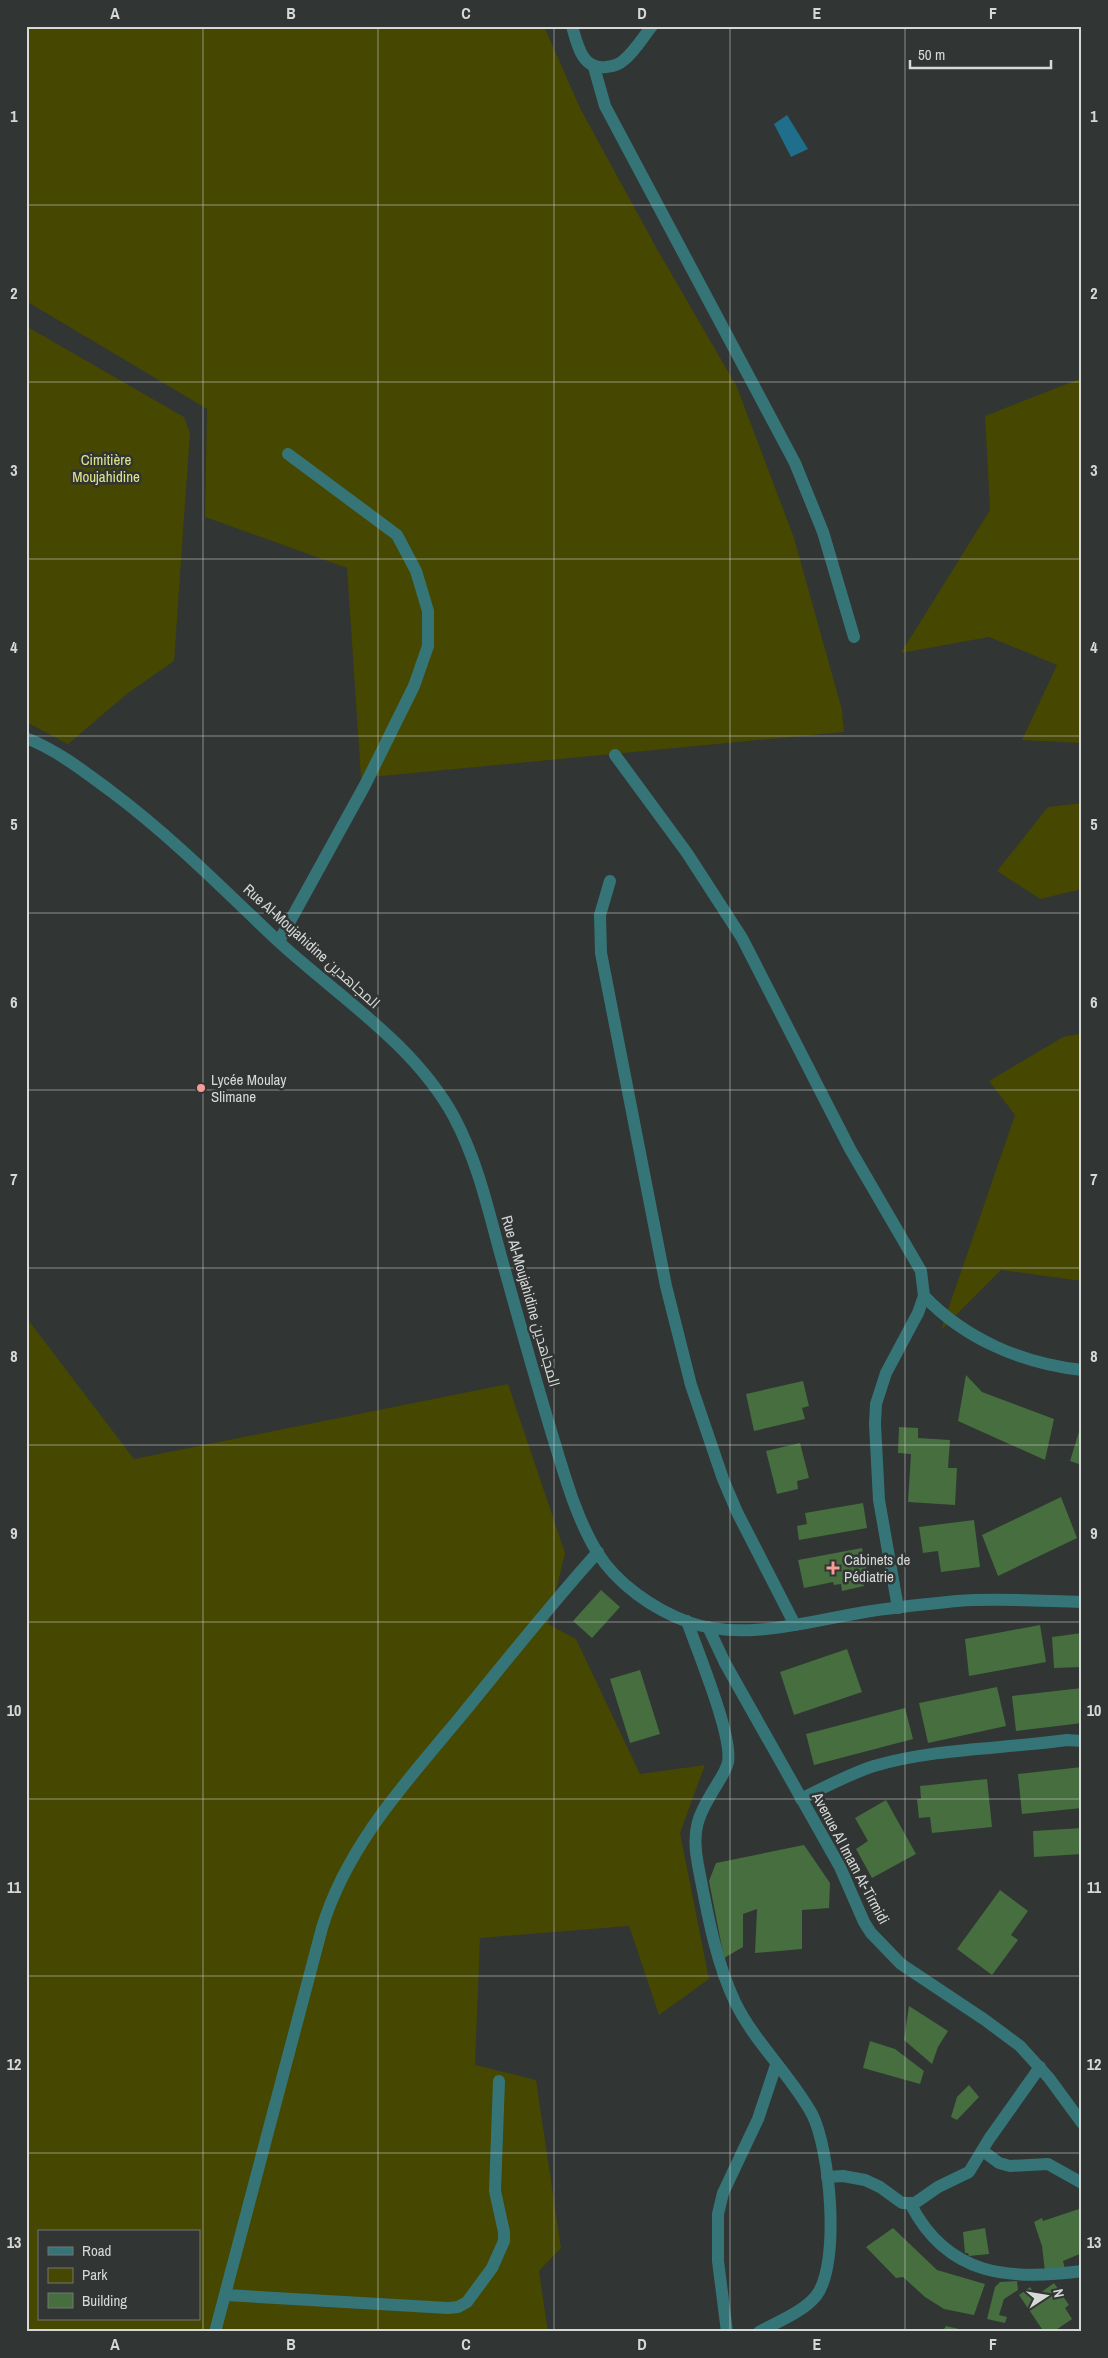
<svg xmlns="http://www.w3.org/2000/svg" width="1108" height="2358" font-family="'Archivo Narrow',Cairo,sans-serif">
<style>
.green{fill:#464700;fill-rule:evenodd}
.water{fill:#1f6e8b}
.building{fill:#466e3e}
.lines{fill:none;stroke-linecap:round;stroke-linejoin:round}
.minor{stroke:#357578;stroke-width:12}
.grid{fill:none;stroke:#d6d9d7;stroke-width:1;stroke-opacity:0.55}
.poi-dot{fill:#f59c96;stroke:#313534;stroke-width:2}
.labels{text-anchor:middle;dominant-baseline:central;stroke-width:5;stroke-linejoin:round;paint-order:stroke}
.park-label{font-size:15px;fill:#e1e689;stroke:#313534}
.street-label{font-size:15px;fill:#d6d9d7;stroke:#313534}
.poi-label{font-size:15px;fill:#d6d9d7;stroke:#313534;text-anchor:start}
.neatline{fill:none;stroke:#d6d9d7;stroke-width:2}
.grid-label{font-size:16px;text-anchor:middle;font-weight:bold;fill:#d6d9d7}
</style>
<rect width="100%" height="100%" fill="#313534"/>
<g class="green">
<path d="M26,26H544L580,108L657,249L737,387L794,538L842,710L844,732L361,778L347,568L205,517L207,409L26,301Z"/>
<path d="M26,326L184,417L190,433L174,661L128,693L68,744L26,722Z"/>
<path d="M1082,378V743L1022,740L1057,665L989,637L901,653L990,510L985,416Z"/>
<path d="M1082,803V889L1040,899L997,871L1048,807Z"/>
<path d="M1082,1033V1281L1001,1270L941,1330L1015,1115L989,1081L1063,1037Z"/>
<path d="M26,1317L134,1459L508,1384L565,1553L548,1624L576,1639L640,1774L705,1765L680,1833L709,1979L659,2015L629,1926L480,1938L475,2065L536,2080L561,2248L539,2271L548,2332H26ZM39,2232H199V2319H39Z"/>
</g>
<path class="water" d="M787,115L808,149L791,157L774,124Z"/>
<g class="building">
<path d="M966,1375L982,1392L1054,1419L1045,1460L958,1421Z"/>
<path d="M803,1381L809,1406L802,1408L805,1419L754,1431L746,1394Z"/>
<path d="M1082,1422V1465L1070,1461Z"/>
<path d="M899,1427L918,1428V1438L950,1440L948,1468H957L955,1505L908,1502L911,1454L898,1453Z"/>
<path d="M800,1443L809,1478L797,1481L798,1489L777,1494L766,1451Z"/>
<path d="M1061,1497L1077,1538L998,1576L982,1535Z"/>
<path d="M863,1503L867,1528L799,1540L797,1526L807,1524L805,1513Z"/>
<path d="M974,1520L980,1567L941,1572L938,1551L923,1553L919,1527Z"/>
<path d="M862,1548L868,1575L862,1576L864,1586L842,1591L841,1584L834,1585L833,1582L804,1588L798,1560Z"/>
<path d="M601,1590L620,1607L592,1638L573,1621Z"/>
<path d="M1040,1625L1046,1662L969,1676L965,1639Z"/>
<path d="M1082,1633V1667L1054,1668L1052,1637Z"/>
<path d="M847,1649L862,1692L794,1715L780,1672Z"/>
<path d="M640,1670L660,1734L630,1743L610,1679Z"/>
<path d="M997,1687L1006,1726L928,1743L919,1703Z"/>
<path d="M1082,1688V1723L1016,1731L1012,1696Z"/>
<path d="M905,1708L913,1739L814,1765L806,1734Z"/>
<path d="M1082,1767V1808L1022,1814L1018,1774Z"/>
<path d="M987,1779L992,1827L932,1833L930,1817L919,1818L917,1799H921L920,1786Z"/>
<path d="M886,1800L916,1854L872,1878L856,1849L868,1841L855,1818Z"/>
<path d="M1082,1828V1854L1034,1857L1033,1831Z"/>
<path d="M804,1845L830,1883L829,1908L802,1910V1949L755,1953L757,1909L743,1914V1947L724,1958L709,1881L716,1863Z"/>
<path d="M1000,1890L1028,1911L1011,1935L1018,1940L992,1975L957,1949Z"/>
<path d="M909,2006L948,2031L938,2047L932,2064L904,2040Z"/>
<path d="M870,2041L895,2049L924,2071L920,2084L863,2068Z"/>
<path d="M969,2085L979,2097L957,2120L951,2117L957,2097Z"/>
<path d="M1082,2208V2253L1063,2261L1065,2269L1045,2272L1042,2246L1034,2222L1042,2218L1043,2221Z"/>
<path d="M893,2228L937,2270L985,2284L974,2315L944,2309L925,2297L903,2277L896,2278L866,2247Z"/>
<path d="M985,2228L989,2254L969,2256L968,2253H965L963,2232Z"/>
<path d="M1017,2281L1018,2290L1004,2299L999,2315L1007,2317L1005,2323L987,2319L995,2287L1000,2282Z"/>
<path d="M1054,2283L1069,2305L1065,2308L1072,2319L1053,2332H1044L1019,2295L1030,2287L1036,2296Z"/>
<path d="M946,2326L959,2329L958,2332H942Z"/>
</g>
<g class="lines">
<g class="minor">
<path d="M572,26C577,44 582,70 606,67C613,66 619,65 624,60C635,51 643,37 652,26"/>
<path d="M594,67L605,106L795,463L823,532L854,637"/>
<path d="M26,738C57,750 85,772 112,792C172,837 224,890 279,942C339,997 414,1044 454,1117C476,1158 487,1204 499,1249C517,1314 535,1379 555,1444C566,1480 577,1519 597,1552C617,1584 653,1609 688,1622C745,1642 808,1621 865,1612C895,1607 927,1604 957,1601C998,1598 1041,1601 1082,1602"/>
<path d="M615,755L687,853L742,938L850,1149L921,1271L924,1296L918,1313L886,1373L876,1404L875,1424L879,1500L898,1608"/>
<path d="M610,881L600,915L601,953L666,1286L691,1385L723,1479L737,1512L795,1625"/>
<path d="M279,941L365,785L414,686L428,646V611L416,571L397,535L288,454"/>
<path d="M924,1296C965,1339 1023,1364 1082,1370"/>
<path d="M687,1621C697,1650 733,1736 728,1762C726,1771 720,1779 716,1786C698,1815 691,1830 698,1865C707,1911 715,1960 735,2002C755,2043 790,2074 812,2114C830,2149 841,2264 816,2296C803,2312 777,2322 759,2332"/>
<path d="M708,1627L725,1663L840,1867L864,1922L871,1933L901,1964L985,2020L1020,2046L1049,2078L1082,2123"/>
<path d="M801,1799C825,1787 849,1774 874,1766C936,1748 1003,1749 1067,1740L1082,1741"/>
<path d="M983,2151L999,2163L1010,2166L1048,2164L1082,2183"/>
<path d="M827,2177L843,2176L865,2180L880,2187L902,2203H915L938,2187L969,2172L989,2139L1040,2067"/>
<path d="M911,2205C948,2276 1009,2281 1082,2271"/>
<path d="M226,2295L448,2308L458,2307L467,2302L492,2268L504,2241V2232L495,2191L499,2081"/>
<path d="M215,2332L322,1928C347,1845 407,1781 461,1716C506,1661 550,1605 598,1552"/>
<path d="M727,2332L718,2261V2214L723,2193L758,2119L776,2065"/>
</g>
</g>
<path class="grid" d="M203,26V2332M378,26V2332M554,26V2332M730,26V2332M905,26V2332M26,205H1082M26,382H1082M26,559H1082M26,736H1082M26,913H1082M26,1090H1082M26,1268H1082M26,1445H1082M26,1622H1082M26,1799H1082M26,1976H1082M26,2153H1082"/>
<g class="poi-dot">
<circle cx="201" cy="1088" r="5"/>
<path d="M830.5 1560.5h5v5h5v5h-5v5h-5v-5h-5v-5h5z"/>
</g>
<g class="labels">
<g class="park-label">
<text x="106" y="459">Cimitière<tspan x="106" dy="17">Moujahidine</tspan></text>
</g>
<g class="street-label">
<text transform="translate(312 946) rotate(42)">Rue Al-Moujahidine المجاهدين</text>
<text transform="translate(531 1301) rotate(74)">Rue Al-Moujahidine المجاهدين</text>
<text transform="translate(851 1858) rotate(62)">Avenue Al Imam At-Tirmidi</text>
</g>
<g class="poi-label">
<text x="211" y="1079">Lycée Moulay<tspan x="211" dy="17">Slimane</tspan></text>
<text x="844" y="1559">Cabinets de<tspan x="844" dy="17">Pédiatrie</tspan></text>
</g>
</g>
<rect width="1108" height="2358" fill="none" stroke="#313534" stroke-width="55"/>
<rect x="38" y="2230" width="162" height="90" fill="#313534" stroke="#737775"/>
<rect x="48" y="2247" width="25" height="8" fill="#357578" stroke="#737775"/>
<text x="82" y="2256" font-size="15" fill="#d6d9d7">Road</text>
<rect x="48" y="2268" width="25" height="15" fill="#464700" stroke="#737775"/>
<text x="82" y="2280" font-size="15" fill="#d6d9d7">Park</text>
<rect x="48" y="2293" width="25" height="15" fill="#466e3e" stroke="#737775"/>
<text x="82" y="2306" font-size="15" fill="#d6d9d7">Building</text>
<g transform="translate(1046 2296) rotate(78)" stroke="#313534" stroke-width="4" paint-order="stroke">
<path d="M0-4L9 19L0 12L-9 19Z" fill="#d6d9d7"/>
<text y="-8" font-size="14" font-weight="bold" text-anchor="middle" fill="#d6d9d7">N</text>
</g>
<path d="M910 60v8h141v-8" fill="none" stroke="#d6d9d7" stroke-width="2.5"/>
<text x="918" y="60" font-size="15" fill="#d6d9d7" stroke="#313534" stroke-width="4" paint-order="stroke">50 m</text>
<rect x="28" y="28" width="1052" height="2302" class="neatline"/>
<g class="grid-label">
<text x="115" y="19">A</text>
<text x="291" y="19">B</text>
<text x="466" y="19">C</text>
<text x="642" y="19">D</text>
<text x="817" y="19">E</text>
<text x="993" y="19">F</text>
<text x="14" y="122">1</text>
<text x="1094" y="122">1</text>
<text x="14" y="299">2</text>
<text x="1094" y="299">2</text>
<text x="14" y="476">3</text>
<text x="1094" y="476">3</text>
<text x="14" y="653">4</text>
<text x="1094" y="653">4</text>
<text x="14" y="830">5</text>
<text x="1094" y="830">5</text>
<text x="14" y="1008">6</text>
<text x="1094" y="1008">6</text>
<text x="14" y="1185">7</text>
<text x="1094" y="1185">7</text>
<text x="14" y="1362">8</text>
<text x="1094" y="1362">8</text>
<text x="14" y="1539">9</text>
<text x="1094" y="1539">9</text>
<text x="14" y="1716">10</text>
<text x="1094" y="1716">10</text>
<text x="14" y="1893">11</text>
<text x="1094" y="1893">11</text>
<text x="14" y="2070">12</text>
<text x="1094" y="2070">12</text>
<text x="14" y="2248">13</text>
<text x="1094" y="2248">13</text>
<text x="115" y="2350">A</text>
<text x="291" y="2350">B</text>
<text x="466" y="2350">C</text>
<text x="642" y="2350">D</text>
<text x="817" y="2350">E</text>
<text x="993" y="2350">F</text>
</g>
</svg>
